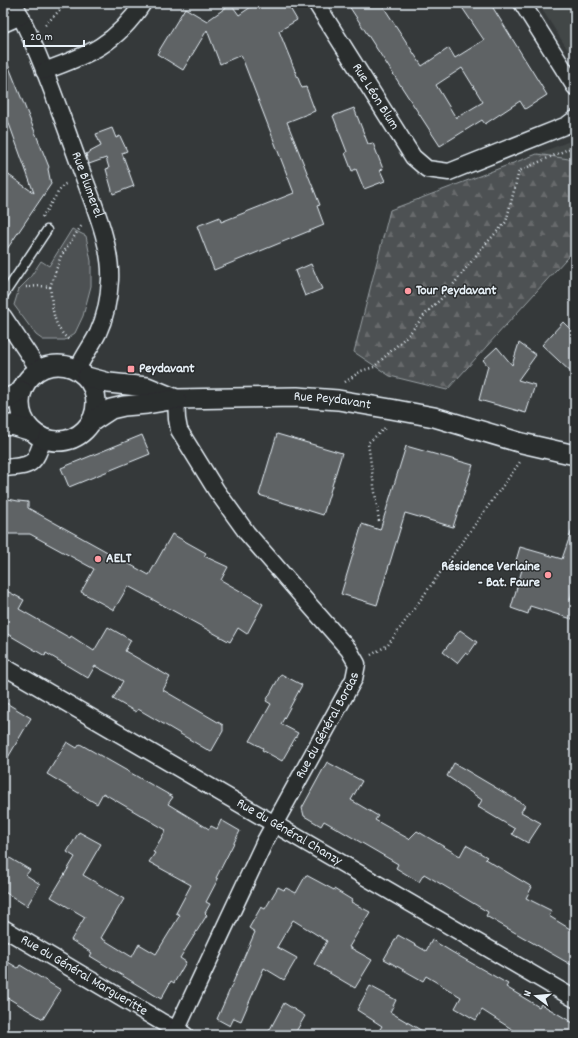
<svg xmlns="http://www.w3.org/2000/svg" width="578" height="1038" font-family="Dekko,sans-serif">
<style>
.built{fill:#424647}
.green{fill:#4d5152;stroke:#9aa1a5}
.forest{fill:url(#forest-firs);stroke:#9aa1a5}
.building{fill:#5f6365;stroke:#e8f1f8;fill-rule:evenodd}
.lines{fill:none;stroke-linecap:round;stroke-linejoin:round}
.service-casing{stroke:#e8f1f8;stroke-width:11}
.minor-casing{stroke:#e8f1f8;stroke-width:19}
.tertiary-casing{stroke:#e8f1f8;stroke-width:22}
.path{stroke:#e8f1f8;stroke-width:2.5;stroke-dasharray:1 3;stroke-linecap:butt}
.service{stroke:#2a2d2e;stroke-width:8}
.minor{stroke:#2a2d2e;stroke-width:16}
.tertiary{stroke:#2a2d2e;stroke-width:19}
.poi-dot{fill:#ff9aa2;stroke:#2a2d2e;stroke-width:1.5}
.labels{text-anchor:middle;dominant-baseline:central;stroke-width:3;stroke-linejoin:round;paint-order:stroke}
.street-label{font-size:14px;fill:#e8f1f8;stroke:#2a2d2e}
.poi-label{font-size:14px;font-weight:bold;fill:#e8f1f8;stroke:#2a2d2e;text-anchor:start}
</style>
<defs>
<pattern id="forest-firs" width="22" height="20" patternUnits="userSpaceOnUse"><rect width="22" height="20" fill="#4d5152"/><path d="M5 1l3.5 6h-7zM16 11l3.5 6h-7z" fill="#676a6c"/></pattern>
</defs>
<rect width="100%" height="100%" fill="#35393a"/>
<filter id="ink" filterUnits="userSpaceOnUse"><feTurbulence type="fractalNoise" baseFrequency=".025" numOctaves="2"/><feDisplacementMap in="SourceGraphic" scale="8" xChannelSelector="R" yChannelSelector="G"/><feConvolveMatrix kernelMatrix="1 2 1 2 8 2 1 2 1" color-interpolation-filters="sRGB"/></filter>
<g filter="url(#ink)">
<g class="built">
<path d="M538,3H575V61Z"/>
<path d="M575,139V211L537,154Z"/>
</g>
<path class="green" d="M72,229L86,236L91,261V286L83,316L75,333L65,340H43L36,335L14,305L19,289L29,279L41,261L49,266Z"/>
<path class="forest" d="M537,154L575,160V249L447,390L390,376L354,352L390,210Z"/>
<g class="building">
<path d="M257,3H287L297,20L279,31L302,88L306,87L315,111L287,122L320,205L317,206L324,225L214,270L197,226L220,217L221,222L294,193L241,55L220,64L207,30L183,70L157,54L185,8L207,21L231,4L239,15Z"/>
<path d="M347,3H381L422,66L449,48L455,58L484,40L459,3H490L547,95L525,109L520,101L485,124L482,120L440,146ZM462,68L483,102L456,118L436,85Z"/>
<path d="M3,52L49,167L48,169L51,184L3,255V171L34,193L3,107Z"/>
<path d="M354,108L368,144L373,143L383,169L380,170L385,181L364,189L356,169L352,171L345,153L347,152L333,116Z"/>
<path d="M112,128L116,138L120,136L127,151L122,153L134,186L113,194L106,169L109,168L106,158L89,164L86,154L101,146L96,134Z"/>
<path d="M311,264L322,289L305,296L295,271Z"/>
<path d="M563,322L575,334V376L542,345Z"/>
<path d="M519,343L536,355L518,380L535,385L526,413L479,400L488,366L483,360L497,347L512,365Z"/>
<path d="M277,434L342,453L323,515L259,495Z"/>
<path d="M142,435L150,454L69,487L61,468Z"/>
<path d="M406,446L473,465L453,527L405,513L377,605L341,594L362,524L380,530Z"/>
<path d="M3,498L18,501L28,502V508L149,575L172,534L206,553L204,556L228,567L221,580L263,604L247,634L238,628L230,642L128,586L114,610L81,592L94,569L30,534H3Z"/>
<path d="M572,530L575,531V583L570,600L575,601V610L572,619L530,606L528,614L511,608L523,566L515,564L520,547L562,559Z"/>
<path d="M3,589L24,600L19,609L70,638L71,636L94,651L108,627L131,640L125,651L170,677L163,690L223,725V731L211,752L138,709L136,712L113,699L123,681L95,666L88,678L46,653L45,656L4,632L3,634Z"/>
<path d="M460,630L477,642L468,655L465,653L457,663L443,652Z"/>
<path d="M281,674L302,685L281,724L298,733L282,761L262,750L263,748L250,741L271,704L266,701Z"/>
<path d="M3,701L31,718L3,766Z"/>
<path d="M67,742L77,748L80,744L173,797L168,804L209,829L211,826L217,829L221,820L240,831L216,878L218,879L206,902L210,904L205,913L207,915L180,958L186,962L174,983L171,981L161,999L90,956L92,953L71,940L85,917L51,897L75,857L67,852L79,832L101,844L83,875L124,899L101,938L132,957L139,944L156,954L180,915L176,913L191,885L149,862L155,853L153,852L166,830L103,793L97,804L47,774Z"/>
<path d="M327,762L362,781L351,800L378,816L375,820L409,839L417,831L460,856L466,845L487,857L485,859L532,887L526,898L552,911L549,916L575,932V967L486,916L488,912L424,874L419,882L396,868L398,864L324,821L321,826L304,816L302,808Z"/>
<path d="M454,763L525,805L521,812L541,823L528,843L512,834L515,829L478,807L482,800L447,776Z"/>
<path d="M3,854L30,870L26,875L40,884L27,906L3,891Z"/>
<path d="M306,875L334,890V889L352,900L351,902L370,912L349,947L372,960L355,988L314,964L327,941L293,920L277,947L297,958L284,980L264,968L241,1021L234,1018L230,1026L217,1019L255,932L249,928L261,907L265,909L278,887L284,890L286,888L296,893Z"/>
<path d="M398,935L426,951L432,940L452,952L508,984L506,987L539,1007L541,1004L575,1024V1035H521L482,1010L476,1020L455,1008L461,997L426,976L423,981L384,959Z"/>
<path d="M3,959L18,968L20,965L61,990L43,1019L3,995Z"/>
<path d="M370,986L396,1000L390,1012L429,1035H376L382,1026L357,1010Z"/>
<path d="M284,1003L305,1016L294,1035H267Z"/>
</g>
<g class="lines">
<defs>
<path id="service" d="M3,296L47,230"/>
<g id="minor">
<path id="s1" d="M14,3C42,57 61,115 82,172C93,203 112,246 110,280C109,298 106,316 98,333C92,345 83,357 77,370"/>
<path id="s2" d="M316,3L413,157L427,169L449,172L567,125L575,119"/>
<path d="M522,3L575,87"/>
<path d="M3,24L21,16"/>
<path d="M44,71C89,55 116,44 143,3"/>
<path d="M3,316L39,370"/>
<path d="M3,468C31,466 35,466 43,438"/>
<path id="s3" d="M3,666L575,999"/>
<path id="s4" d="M3,928L160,1021L185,1035"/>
<path id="s5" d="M174,1035L265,841L354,679L357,664L349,650L306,601L247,533L216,490L179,430L177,419L176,399"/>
</g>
<g id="tertiary">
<circle cx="58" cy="403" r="38"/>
<path id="s6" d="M87,377L109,383L147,387L176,399L297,397L338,400L391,409L434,417L522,443L575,455"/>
<path d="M3,401L22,391"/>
<path d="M91,422L111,409L124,406L147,404L176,399"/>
<path d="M3,426L11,425L32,431"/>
</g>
</defs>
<use href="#service" class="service-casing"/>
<use href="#minor" class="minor-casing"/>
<use href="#tertiary" class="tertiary-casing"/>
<g class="path">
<path d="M45,25L67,3"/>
<path d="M42,217L63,185L68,183"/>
<path d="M26,287L40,286L50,287L61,256L82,225"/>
<path d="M50,287C53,309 52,326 70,341"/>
<path d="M345,382L361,371L374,367L409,334L427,312L446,294L481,249L506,222L519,171L575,146"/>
<path d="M379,521L368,443L385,428"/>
<path d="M371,655L388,645L520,462"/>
</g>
<use href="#service" class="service"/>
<use href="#minor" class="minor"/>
<use href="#tertiary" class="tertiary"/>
</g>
</g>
<g class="poi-dot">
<circle cx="408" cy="291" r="4"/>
<rect x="127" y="365" width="8" height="8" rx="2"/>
<circle cx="98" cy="559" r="4"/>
<circle cx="548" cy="575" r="4"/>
</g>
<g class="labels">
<g class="street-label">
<text stroke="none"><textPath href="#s2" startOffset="111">Rue Léon Blum</textPath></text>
<text stroke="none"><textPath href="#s1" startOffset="196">Rue Blumerel</textPath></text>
<text stroke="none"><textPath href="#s6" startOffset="249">Rue Peydavant</textPath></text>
<text stroke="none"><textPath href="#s5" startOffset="346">Rue du Général Bordas</textPath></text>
<text stroke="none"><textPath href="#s3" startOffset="331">Rue du Général Chanzy</textPath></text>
<text stroke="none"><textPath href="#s4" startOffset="94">Rue du Général Margueritte</textPath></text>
</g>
<g class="poi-label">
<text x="416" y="291">Tour Peydavant</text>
<text x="139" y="369">Peydavant</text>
<text x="106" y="559">AELT</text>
<text x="540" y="567" text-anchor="end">Résidence Verlaine<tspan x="540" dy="16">- Bat. Faure</tspan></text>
</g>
</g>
<rect width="578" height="1038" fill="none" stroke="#2a2d2e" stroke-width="16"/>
<rect x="8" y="8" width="562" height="1022" fill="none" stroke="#e8f1f8" stroke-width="1.5" filter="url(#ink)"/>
<g transform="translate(536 996) rotate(286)" stroke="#2a2d2e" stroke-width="3" paint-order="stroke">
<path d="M0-3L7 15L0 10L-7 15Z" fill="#e8f1f8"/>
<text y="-6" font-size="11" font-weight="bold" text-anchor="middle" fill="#e8f1f8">N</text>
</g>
<path d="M24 40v6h60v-6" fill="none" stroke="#e8f1f8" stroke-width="2"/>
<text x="30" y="40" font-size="12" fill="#e8f1f8" stroke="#2a2d2e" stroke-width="3" paint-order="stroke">20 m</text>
</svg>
